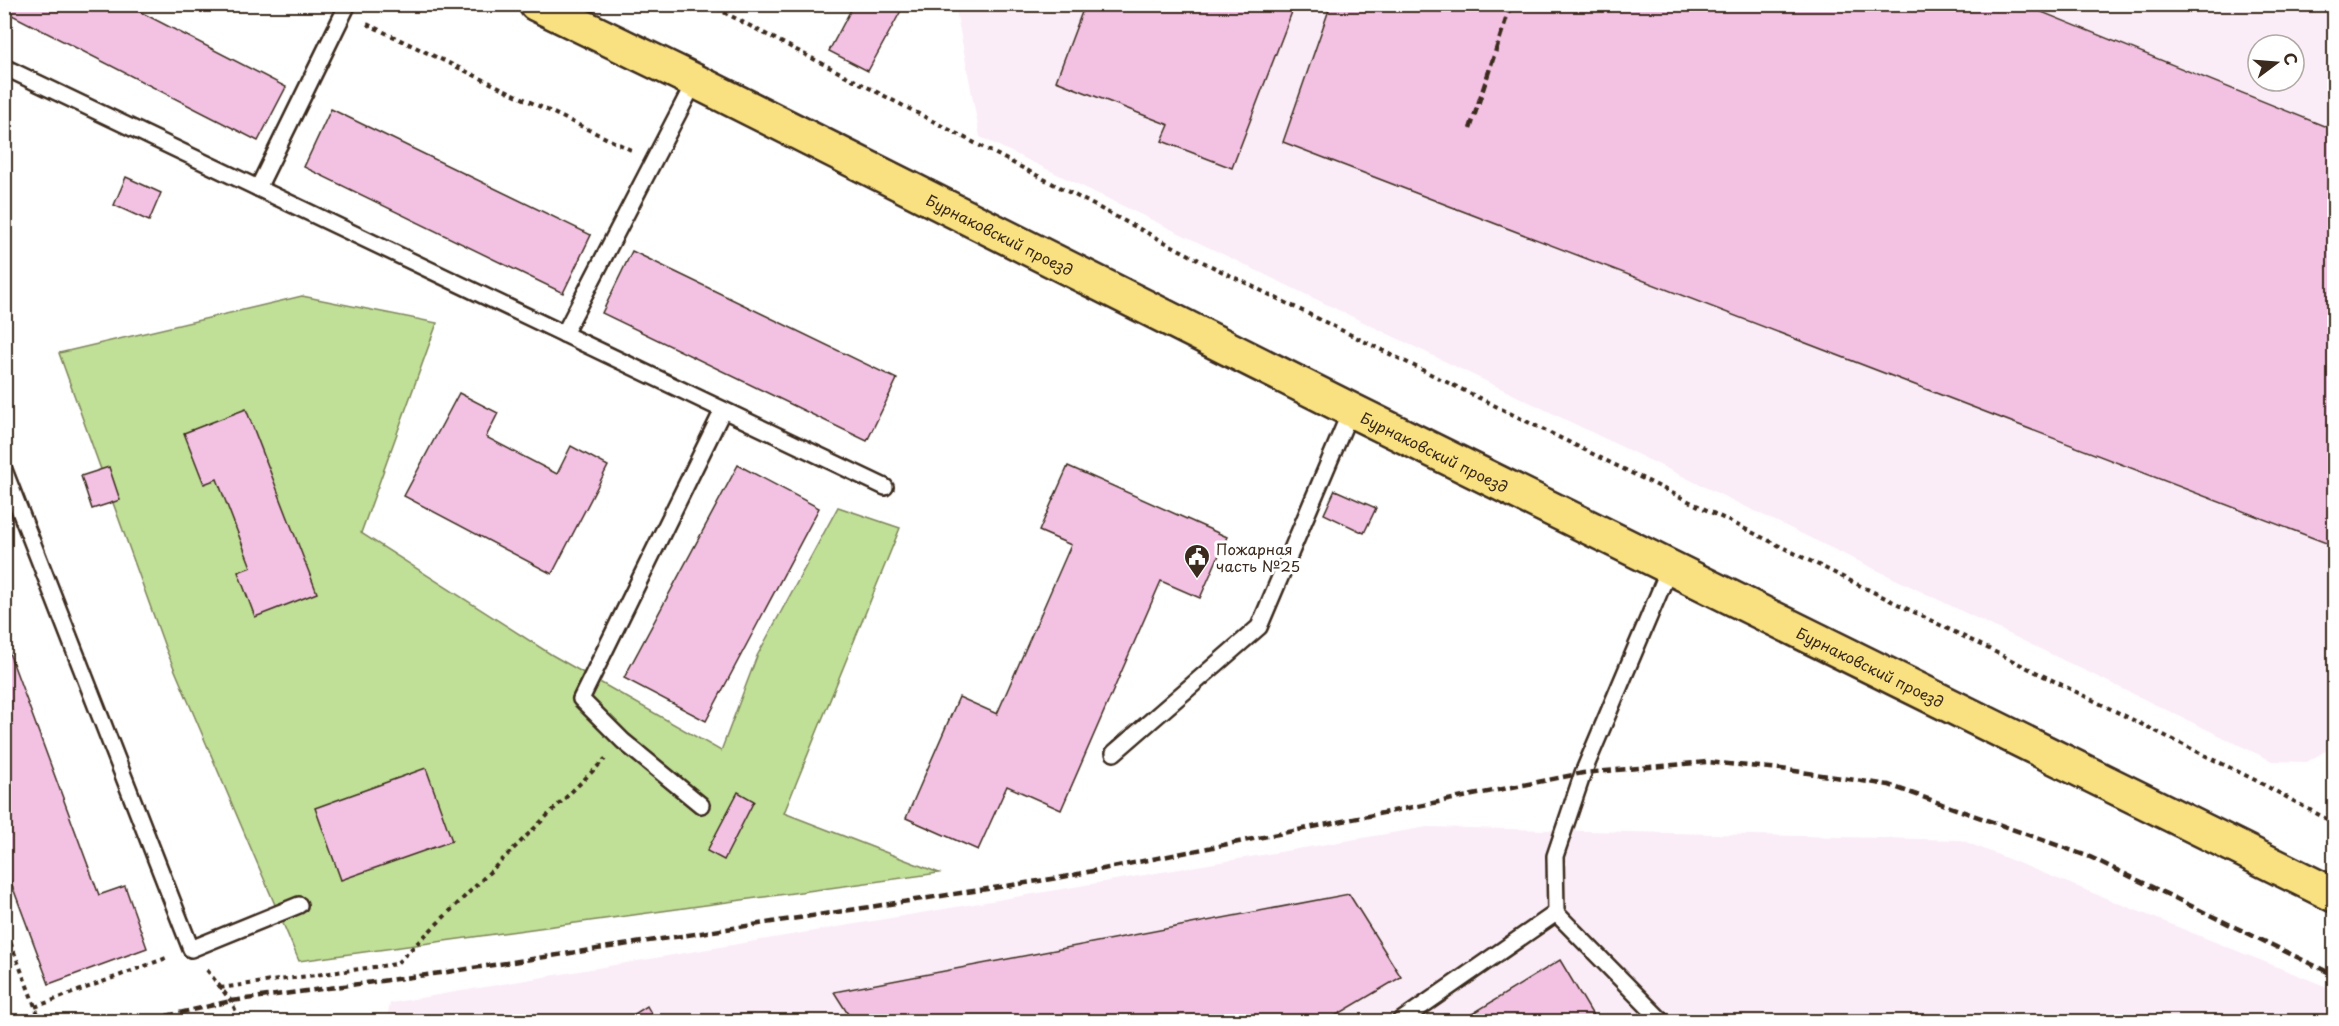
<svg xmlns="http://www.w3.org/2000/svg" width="2339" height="1026" font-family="'Playpen Sans',sans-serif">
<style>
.built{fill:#fbedf7;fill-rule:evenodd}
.green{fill:#c0df97;stroke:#7e845a;stroke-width:1.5}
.building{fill:#f3c2e3;stroke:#3b2a1e;stroke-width:1.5}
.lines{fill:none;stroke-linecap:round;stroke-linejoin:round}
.service-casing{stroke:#3b2a1e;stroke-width:20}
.primary-casing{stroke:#3b2a1e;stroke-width:38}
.path{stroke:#3b2a1e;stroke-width:4;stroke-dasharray:4.5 4.5;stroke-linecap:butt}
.service{stroke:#fff;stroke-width:15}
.primary{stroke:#f9e181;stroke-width:33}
.rail{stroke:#3b2a1e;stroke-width:4.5;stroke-dasharray:9 4.5;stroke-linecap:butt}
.labels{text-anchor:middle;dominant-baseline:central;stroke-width:6;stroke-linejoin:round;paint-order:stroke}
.street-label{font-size:15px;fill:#3b2a1e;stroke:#fff}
.poi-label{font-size:15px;fill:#3b2a1e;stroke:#fff;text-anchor:start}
</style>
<rect width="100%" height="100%" fill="#fff"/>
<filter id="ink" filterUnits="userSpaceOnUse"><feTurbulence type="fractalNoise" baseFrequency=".0167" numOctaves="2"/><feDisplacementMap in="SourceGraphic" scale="12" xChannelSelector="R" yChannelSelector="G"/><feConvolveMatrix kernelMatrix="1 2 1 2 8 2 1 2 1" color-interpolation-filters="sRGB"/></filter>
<g filter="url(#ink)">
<g class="built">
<path d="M955,5H2334V733L2327,750L2307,762L2272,761L980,137ZM2258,45H2294V81H2258Z"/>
<path d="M1427,827L1961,840L2325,986L2334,991V1022H386L390,1003Z"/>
</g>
<path class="green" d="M302,296L437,323L361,533L552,655L721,751L757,656L838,507L900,528L784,813L939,873L299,961L165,647L59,353Z"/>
<g class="building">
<path d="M8,4H125L286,87L258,141L4,11Z"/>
<path d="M854,4H899L903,7L868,71L829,51Z"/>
<path d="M1085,4H1295L1232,168L1162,141L1169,125L1056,81Z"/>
<path d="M1331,4H2022L2334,130V546L1283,142Z"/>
<path d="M331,109L591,235L563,293L304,167Z"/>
<path d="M126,177L161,193L149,221L114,205Z"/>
<path d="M632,251L897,379L867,441L602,313Z"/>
<path d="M459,393L498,413L486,437L557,474L571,446L608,466L552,574L404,496Z"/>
<path d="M246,409L317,593L255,617L238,572L251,567L217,479L204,484L184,433Z"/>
<path d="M738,465L819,508L706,721L624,678Z"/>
<path d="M1068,466L1227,537L1200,598L1161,581L1061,810L1007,786L978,850L906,818L959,697L997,714L1071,545L1039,531Z"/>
<path d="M109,467L120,500L92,509L81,476Z"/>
<path d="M1335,490L1376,508L1364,533L1324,514Z"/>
<path d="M4,639L99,895L125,886L147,948L49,984L4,864Z"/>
<path d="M426,768L452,841L341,880L315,808Z"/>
<path d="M738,792L754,801L724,860L707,851Z"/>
<path d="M1349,894L1401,977L1325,1022H853L834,992Z"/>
<path d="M1560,960L1597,1022H1459Z"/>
<path d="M647,1006L656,1022H622Z"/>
</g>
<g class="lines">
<defs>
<g id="service">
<path d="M4,67L885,487"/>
<path d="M258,188L348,4"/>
<path d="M564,334L695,81"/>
<path d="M4,470L191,949L299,905"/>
<path d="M1114,753L1259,627L1351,410"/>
<path d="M701,805L623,741L581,699L723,410"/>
<path d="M1556,913L1555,856L1583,773L1670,567"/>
<path d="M1399,1022L1556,913L1663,1022"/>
</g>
<g id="primary">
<path id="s1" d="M536,4L695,81L1351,410L2334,895"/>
</g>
</defs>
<use href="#service" class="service-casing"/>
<use href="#primary" class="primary-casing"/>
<g class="path">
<path d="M708,4L1203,262L2255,780L2334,823"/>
<path d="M367,24L631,150"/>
<path d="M4,926L41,1022"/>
<path d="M207,970L231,1001L241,1022"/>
<path d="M220,988L396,964L605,759"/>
<path d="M35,1007L169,957"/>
</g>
<use href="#service" class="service"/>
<use href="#primary" class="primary"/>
<g class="rail">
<path d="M1470,129L1511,4"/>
<path d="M140,1022L231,1001L441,973L1058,878L1583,773L1707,762L1781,769L1889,785L2090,857L2334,975"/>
</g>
</g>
</g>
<defs>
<symbol id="civic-pin" viewBox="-11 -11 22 30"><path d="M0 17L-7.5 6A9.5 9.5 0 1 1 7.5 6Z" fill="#3b2a1e" stroke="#fff"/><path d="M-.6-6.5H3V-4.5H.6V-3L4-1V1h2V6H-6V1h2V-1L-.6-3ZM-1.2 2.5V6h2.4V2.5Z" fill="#fff"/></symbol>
</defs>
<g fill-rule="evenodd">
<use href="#civic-pin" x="1182" y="542" width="30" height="40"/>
</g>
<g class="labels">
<g class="street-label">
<text stroke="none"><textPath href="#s1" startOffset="518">Бурнаковский проезд</textPath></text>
<text stroke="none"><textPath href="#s1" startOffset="1004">Бурнаковский проезд</textPath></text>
<text stroke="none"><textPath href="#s1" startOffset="1490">Бурнаковский проезд</textPath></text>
</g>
<g class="poi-label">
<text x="1216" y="548">Пожарная<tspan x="1216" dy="17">часть №25</tspan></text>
</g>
</g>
<rect width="2339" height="1026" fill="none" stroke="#fff" stroke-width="24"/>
<rect x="12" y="12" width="2315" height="1002" fill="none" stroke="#3b2a1e" stroke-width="2" filter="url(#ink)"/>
<g transform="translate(2276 63) rotate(74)"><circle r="28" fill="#ffffff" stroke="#b1aaa5" stroke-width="1.5"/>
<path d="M0-4.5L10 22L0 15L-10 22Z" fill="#3b2a1e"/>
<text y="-9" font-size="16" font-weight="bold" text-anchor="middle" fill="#3b2a1e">С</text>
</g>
</svg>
